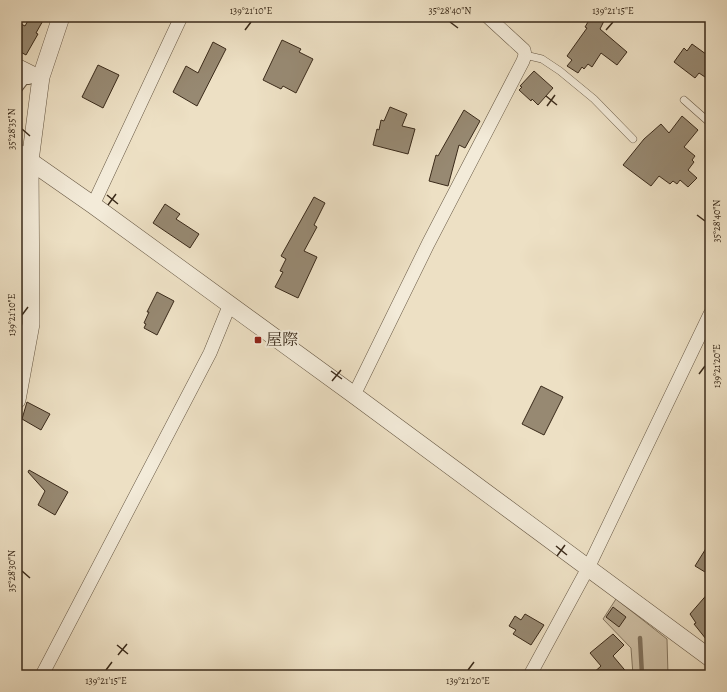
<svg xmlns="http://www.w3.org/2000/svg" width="727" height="692" font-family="Alegreya,'Noto Serif JP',serif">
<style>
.green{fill:#cfc1a7;stroke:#847660}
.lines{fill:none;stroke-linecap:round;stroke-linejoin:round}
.stream{stroke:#81725d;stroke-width:4.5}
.building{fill:#978972;stroke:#3a2a1a}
.service-casing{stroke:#675844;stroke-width:8}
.pedestrian-casing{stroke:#675844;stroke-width:12}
.minor-casing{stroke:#675844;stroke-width:14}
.tertiary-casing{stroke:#675844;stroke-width:18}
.service{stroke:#f3ebd9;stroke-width:7}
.pedestrian{stroke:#f3ebd9;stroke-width:10}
.minor{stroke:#f3ebd9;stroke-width:13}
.tertiary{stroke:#f3ebd9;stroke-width:17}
.ticks{fill:none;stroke:#3a2a1a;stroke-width:1.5}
.poi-dot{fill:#8f2418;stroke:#f3ebd9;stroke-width:1.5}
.labels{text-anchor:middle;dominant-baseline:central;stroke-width:4;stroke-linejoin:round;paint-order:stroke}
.poi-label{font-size:16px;fill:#3a2a1a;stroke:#f3ebd9;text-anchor:start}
.neatline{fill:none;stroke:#3a2a1a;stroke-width:1.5}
.ticks-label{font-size:10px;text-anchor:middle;fill:#3a2a1a}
</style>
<rect width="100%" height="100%" fill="#ede0c4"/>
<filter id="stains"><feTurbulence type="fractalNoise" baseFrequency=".005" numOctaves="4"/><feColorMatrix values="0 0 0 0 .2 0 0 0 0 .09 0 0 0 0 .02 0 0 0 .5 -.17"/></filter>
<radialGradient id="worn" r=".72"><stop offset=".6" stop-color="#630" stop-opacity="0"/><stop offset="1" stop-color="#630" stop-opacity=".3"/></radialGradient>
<path class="green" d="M616,599L667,639L668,675H633L631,648L603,619Z"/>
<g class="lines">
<path class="stream" d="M640,638L642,675"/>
</g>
<g class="building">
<path d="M30,17H45L36,33L38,34L26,55L17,50V22L25,26Z"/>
<path d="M591,17H606L600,29L627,52L617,65L601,53L592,67L588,64L584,69L582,67L578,73L567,66L572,60L567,56L587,28L585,27Z"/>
<path d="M282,40L301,49L299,52L313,59L296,93L283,86L281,89L263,80Z"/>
<path d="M213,42L226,49L197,106L173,92L186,66L198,73Z"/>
<path d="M692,44L710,57V70L705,77L699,73L695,78L674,62L684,48L687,51Z"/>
<path d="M98,65L119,75L103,108L82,97Z"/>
<path d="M534,71L553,88L538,105L532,99L531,101L519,90L522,87L520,86Z"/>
<path d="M390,107L407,114L402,126L415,129L408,154L373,145L377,129L379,130L381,120L384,121Z"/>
<path d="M464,110L480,121L465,148L459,145L448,186L429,181L436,155L438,156Z"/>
<path d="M682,116L698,130L684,147L695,156L692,160L694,162L688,170L697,178L688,187L680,180L677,184L673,181L670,184L659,176L651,186L623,165L644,139L661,124L669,133Z"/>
<path d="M314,197L325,203L314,225L317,227L304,251L317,257L298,298L275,287L283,272L280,271L286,259L281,256Z"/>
<path d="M165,204L180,214L176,219L199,234L190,248L153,223Z"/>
<path d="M157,292L174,301L157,335L144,328L146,324L144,323L149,312H147Z"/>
<path d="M541,386L563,397L544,435L522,424Z"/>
<path d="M27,402L50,414L41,430L22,419Z"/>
<path d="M29,470L68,492L55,515L38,505L45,491L28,472Z"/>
<path d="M710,542V575L695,566Z"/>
<path d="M710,591V644L694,624L696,623L690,614Z"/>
<path d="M613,607L626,617L619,627L606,617Z"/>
<path d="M525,614L544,625L531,645L513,634L516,630L509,626L515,616L521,620Z"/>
<path d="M613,634L624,645L613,656L629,675H591L601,666L590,653Z"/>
</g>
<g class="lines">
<defs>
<g id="service">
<path d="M525,55L542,59L560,71L594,99L633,139"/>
<path d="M684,100L710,123"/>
</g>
<path id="pedestrian" d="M17,88L24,79H29"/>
<g id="minor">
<path d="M17,65L41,77"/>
<path d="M93,205L181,17"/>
<path d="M354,395L428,244L523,61L525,55L524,50L488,17"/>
<path d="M42,675L210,353L230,304"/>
<path d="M530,675L588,568L710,314"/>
</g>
<g id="tertiary">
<path d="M17,152L93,205L354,395L710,658"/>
<path d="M17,400L31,324L30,161L41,77L61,17"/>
</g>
</defs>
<use href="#service" class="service-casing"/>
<use href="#pedestrian" class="pedestrian-casing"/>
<use href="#minor" class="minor-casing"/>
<use href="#tertiary" class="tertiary-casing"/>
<use href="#service" class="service"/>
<use href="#pedestrian" class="pedestrian"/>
<use href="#minor" class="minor"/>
<use href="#tertiary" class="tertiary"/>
</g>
<path class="ticks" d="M450,22L458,28M245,30L251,22M606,30L613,22M546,96L557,105M547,106L555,95M22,129L30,136M107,195L118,204M108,205L116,194M697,215L705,221M22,315L28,307M331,371L342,379M699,374L705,366M332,381L341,370M556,546L567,555M557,556L565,545M22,571L30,578M117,645L128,654M118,655L127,644M106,670L112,662M468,670L474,662"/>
<rect class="poi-dot" x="254" y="336" width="8" height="8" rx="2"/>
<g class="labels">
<g class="poi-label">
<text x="266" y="340">屋際</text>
</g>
</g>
<rect width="727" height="692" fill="none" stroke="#ede0c4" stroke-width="44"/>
<rect x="22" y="22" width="683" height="648" class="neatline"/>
<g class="ticks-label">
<text x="251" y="14">139°21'10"E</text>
<text x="450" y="14">35°28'40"N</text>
<text x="613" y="14">139°21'15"E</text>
<text transform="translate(11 129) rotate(-90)" y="4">35°28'35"N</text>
<text transform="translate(716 221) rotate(-90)" y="4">35°28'40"N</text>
<text transform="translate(11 315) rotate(-90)" y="4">139°21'10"E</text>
<text transform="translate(716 366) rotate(-90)" y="4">139°21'20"E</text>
<text transform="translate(11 571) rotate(-90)" y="4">35°28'30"N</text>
<text x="106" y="684">139°21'15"E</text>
<text x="468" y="684">139°21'20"E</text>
</g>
<rect width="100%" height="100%" filter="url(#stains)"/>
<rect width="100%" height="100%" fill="url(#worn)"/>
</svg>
